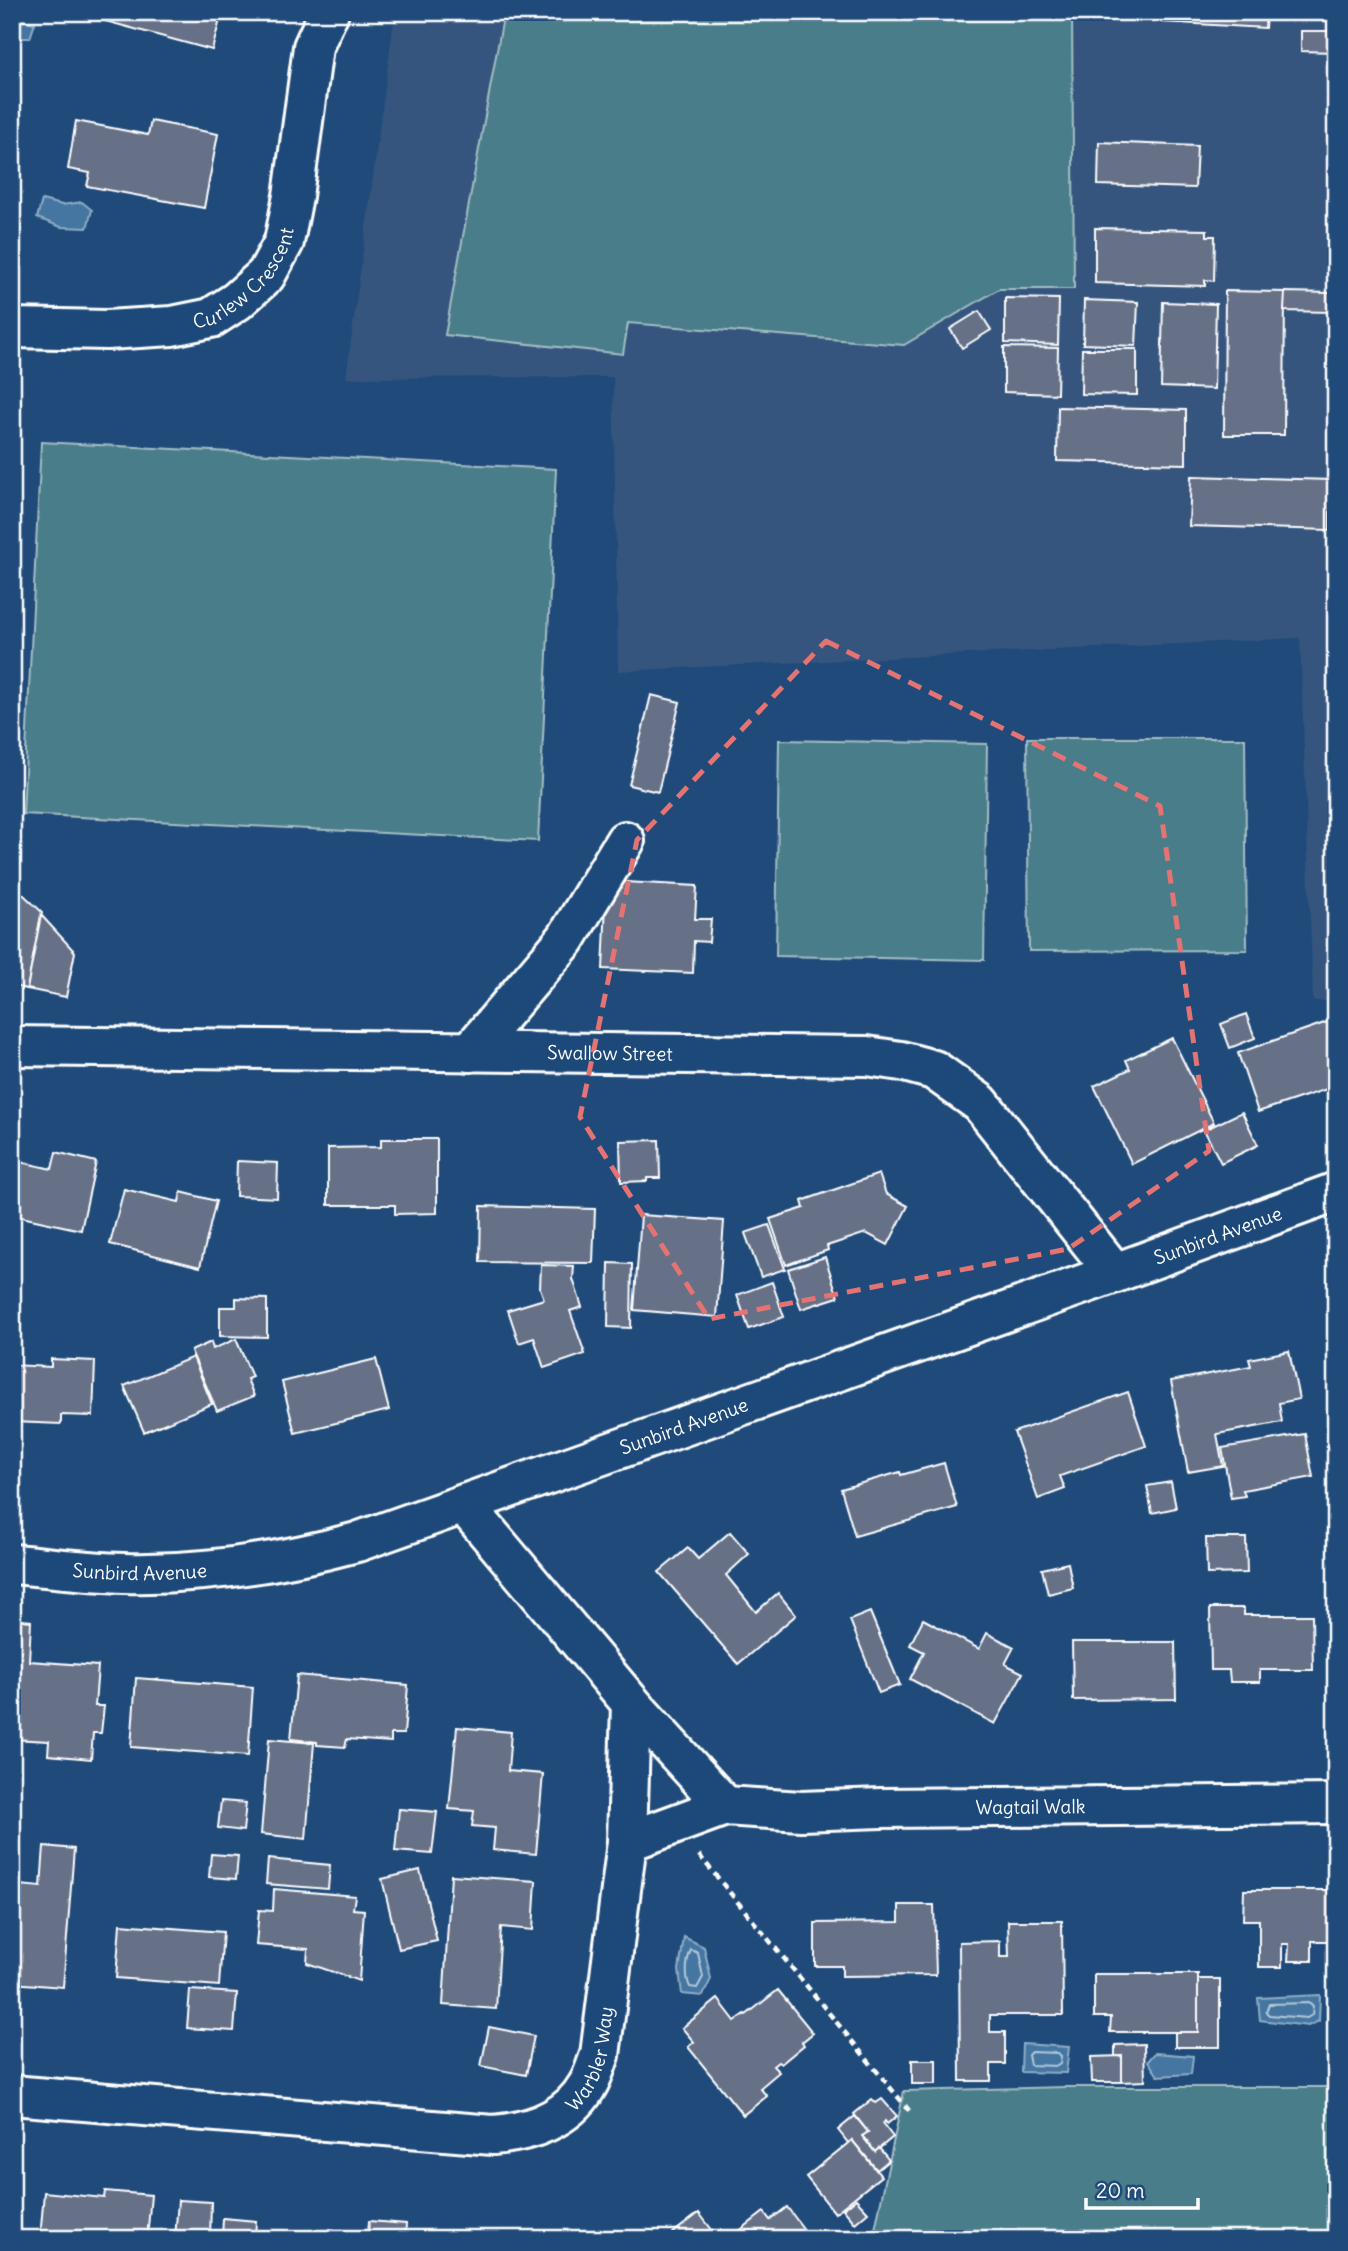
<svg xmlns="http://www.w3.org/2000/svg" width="1348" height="2251" font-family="Delius,sans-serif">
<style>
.built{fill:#34557e}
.green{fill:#487d8a;stroke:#a4bec4;stroke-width:2}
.water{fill:#4476a1;stroke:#8fadc7;stroke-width:2}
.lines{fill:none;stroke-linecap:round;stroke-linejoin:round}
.shore{stroke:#b4c8d9;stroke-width:2}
.building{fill:#667087;stroke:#fff;stroke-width:2}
.minor-casing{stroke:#fff;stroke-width:44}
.path{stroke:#fff;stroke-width:4.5;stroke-dasharray:7 5;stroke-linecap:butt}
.minor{stroke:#1f4a7a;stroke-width:38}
.marked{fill:none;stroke:#e47373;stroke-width:5;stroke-dasharray:14 9;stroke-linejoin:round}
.labels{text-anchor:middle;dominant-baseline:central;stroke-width:5;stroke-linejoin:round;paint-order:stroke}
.street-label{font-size:19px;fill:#fff;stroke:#1f4a7a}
</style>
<rect width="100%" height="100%" fill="#1f4a7a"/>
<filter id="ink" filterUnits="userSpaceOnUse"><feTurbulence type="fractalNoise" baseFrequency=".0143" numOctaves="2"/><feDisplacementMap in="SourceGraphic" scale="14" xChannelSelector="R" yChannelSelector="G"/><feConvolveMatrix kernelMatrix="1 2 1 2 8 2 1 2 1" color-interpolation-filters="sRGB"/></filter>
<g filter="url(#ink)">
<path class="built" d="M395,12H1336V1001H1313L1300,638L618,671L613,377L346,378Z"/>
<g class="green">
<path d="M504,12H1072L1074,289H999L904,345L628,323L623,354L445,335Z"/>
<path d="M41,442L556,469L538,841L23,814Z"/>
<path d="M1027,738H1245L1247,950L1029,951Z"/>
<path d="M779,740L987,744L984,960L776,956Z"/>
<path d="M1066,2087H1336V2239H873L904,2091Z"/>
</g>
<g class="water">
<path d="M12,18L35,23L30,38H12Z"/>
<path d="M42,200L62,205L82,202L92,210L87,228L61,227L37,218Z"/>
<path d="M684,1937L704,1947L711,1979L703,1996L682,1994L679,1970Z"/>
<path d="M1320,1995L1319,2021L1308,2026L1260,2020L1258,1998Z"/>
<path d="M1022,2044L1069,2047L1066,2073L1021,2072Z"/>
<path d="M1155,2053L1193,2056L1191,2074L1158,2076L1148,2061Z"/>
</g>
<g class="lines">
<g class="shore">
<path d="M691,1950L698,1953L703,1977L697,1988L690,1987C685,1977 686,1961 691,1950Z"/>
<path d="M1310,2003L1313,2006L1312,2015L1307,2018L1269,2015L1266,2012L1269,2004Z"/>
<path d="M1031,2052L1058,2053L1061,2056L1060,2064L1057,2066L1030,2065L1028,2055Z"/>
</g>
</g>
<g class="building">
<path d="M85,12H222L212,50L83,15Z"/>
<path d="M1163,12H1266L1265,28L1162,22Z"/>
<path d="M1334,12H1336V404H1330L1334,52L1301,51V31H1334Z"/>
<path d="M76,121L148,135L151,121L218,134L204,208L87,186L90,173L68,169Z"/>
<path d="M1099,142L1197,146L1195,188L1098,185Z"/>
<path d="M1095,228L1207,230V236H1215L1214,281L1205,280V286L1095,283Z"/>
<path d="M1225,291L1285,292L1284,435H1224Z"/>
<path d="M1285,292L1332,293L1331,312L1284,311Z"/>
<path d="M1005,298L1059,299L1058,345L1005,343Z"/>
<path d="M1084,300L1138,302L1136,346L1083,344Z"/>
<path d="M1163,302L1216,304L1214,389L1161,387Z"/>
<path d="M979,311L991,330L962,348L950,329Z"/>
<path d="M1004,347L1058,348L1057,394L1004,392Z"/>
<path d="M1082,349H1137V395L1081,394Z"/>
<path d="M1058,407L1186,410V464L1057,461Z"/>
<path d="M1191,476L1331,480V484H1336V512H1330V530L1189,526Z"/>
<path d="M651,695L680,702L658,792L629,785Z"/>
<path d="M607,881L697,886L695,919H711L709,942L694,941L693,973L603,969Z"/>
<path d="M12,884L42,912L27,989L12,986Z"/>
<path d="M41,915L75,952L66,997L27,989Z"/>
<path d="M1246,1014L1255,1038L1230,1048L1221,1024Z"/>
<path d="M1336,1019V1086L1258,1112L1238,1053Z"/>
<path d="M1172,1038L1214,1123L1132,1164L1094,1086L1130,1069L1126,1060Z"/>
<path d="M1242,1112L1258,1145L1221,1163L1204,1130Z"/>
<path d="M381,1139H437V1213L395,1214V1205H328V1148L381,1147Z"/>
<path d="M659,1140L660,1178H647V1181L621,1182L620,1141Z"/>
<path d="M56,1152L96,1162L81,1230L12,1215V1160L52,1169Z"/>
<path d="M237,1161L278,1163L277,1198L236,1196Z"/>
<path d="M879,1174L886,1194L908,1206L888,1245L866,1233L827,1246L828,1250L786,1265L770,1219L804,1208L802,1201Z"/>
<path d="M124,1189L179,1202L181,1192L216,1201L200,1267L110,1244Z"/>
<path d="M481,1206L595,1209L593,1263L480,1262Z"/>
<path d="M641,1215L724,1221L717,1317L634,1310Z"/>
<path d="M769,1225L785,1269L761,1277L745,1233Z"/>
<path d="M825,1257L838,1297L801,1309L788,1269Z"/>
<path d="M609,1263L632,1264L631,1328L608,1327Z"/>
<path d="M541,1265L574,1266L573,1279L582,1307L570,1311L585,1354L544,1368L534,1338L519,1343L508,1310L544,1299L540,1288Z"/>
<path d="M772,1282L784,1317L749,1329L737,1295Z"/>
<path d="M236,1298L267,1299V1337L220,1336V1307H236Z"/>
<path d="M236,1339L252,1377L247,1379L254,1396L217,1411L191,1351L211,1342L213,1349Z"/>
<path d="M1289,1351L1299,1399L1279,1403L1282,1422L1217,1434L1223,1466L1188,1472L1171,1381L1251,1366L1249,1359Z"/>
<path d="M193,1357L212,1404L144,1432L124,1386Z"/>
<path d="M51,1359L95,1361L93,1416L61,1415V1424L12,1422V1365L51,1367Z"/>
<path d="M376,1359L389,1410L295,1433L282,1382Z"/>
<path d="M1128,1392L1146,1446L1060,1476L1065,1489L1038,1499L1014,1432Z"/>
<path d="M1305,1434L1313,1477L1243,1490L1245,1496L1231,1498L1222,1448Z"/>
<path d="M944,1463L957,1507L855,1536L841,1489L900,1472L901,1475Z"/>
<path d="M1171,1482L1176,1508L1152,1513L1147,1486Z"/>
<path d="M730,1532L749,1554L726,1575L756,1612L778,1593L796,1615L738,1664L659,1572L688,1548L698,1559Z"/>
<path d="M1206,1538H1246L1247,1573L1207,1574Z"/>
<path d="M1068,1563L1073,1588L1048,1594L1042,1569Z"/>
<path d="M1210,1608H1244V1615H1312L1313,1670H1260V1682H1230L1229,1670H1211Z"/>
<path d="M870,1612L900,1685L879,1693L850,1620Z"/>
<path d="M12,1619L31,1621L29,1661L98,1666L95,1706H104L101,1733H93L91,1759L48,1755L49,1741L12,1739Z"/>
<path d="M923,1619L979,1649L987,1633L1014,1647L1005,1664L1023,1673L995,1724L910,1679L924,1652L910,1645Z"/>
<path d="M1072,1642H1175L1176,1699L1073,1700Z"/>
<path d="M297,1675L408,1685L404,1734H391V1742L347,1739L345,1747L317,1745V1742L291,1739Z"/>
<path d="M136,1678L253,1687L248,1756L131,1747Z"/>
<path d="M457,1727L511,1732L508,1771L543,1774L536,1854L493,1850L495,1828L472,1826L474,1811L449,1809Z"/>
<path d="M269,1739L314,1743L306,1839L261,1834Z"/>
<path d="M221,1801L246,1803L243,1831L218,1828Z"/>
<path d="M399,1809L437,1812L432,1854L395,1851Z"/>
<path d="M44,1846L74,1849L63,1987L12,1983V1908H19L20,1885L41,1887Z"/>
<path d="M211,1854L238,1856L236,1879L209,1877Z"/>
<path d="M268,1859L330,1865L328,1889L266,1884Z"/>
<path d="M420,1870L437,1941L399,1949L382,1879Z"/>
<path d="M451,1875L536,1881L533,1930L501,1927L496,2009L443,2005Z"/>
<path d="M274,1889L355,1896L353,1909L364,1910L359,1981L307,1963L308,1949L256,1945L259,1910L273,1911Z"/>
<path d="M1244,1890H1335L1336,1961H1329V1941H1312V1961H1288L1289,1944H1282V1967H1259V1920H1243Z"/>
<path d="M899,1905H934L936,1975L842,1976V1966H815V1923L899,1922Z"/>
<path d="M1008,1921H1062L1063,2015H990V2032H1005V2064H991V2081H960L959,1942L1000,1941V1957H1009Z"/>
<path d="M120,1924L223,1932L219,1986L116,1978Z"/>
<path d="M1094,1974H1198V2032H1110L1111,2017H1094Z"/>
<path d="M1198,1979H1220V2047H1175V2032H1198Z"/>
<path d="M190,1990L237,1993L234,2031L187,2028Z"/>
<path d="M778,1990L813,2033L802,2042L804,2045L781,2064L778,2062L773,2066L779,2072L760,2088L767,2096L743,2115L688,2047L694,2042L682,2028L718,1999L735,2021L745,2014L746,2015Z"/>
<path d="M489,2027L534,2036L526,2075L481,2066Z"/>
<path d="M1144,2044L1145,2081L1122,2082V2056L1115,2057V2045Z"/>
<path d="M1122,2056V2082H1092L1091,2057Z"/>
<rect x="912" y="2060" width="24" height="24"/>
<path d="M872,2099L876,2103L882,2099L897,2116L887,2124L885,2121L883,2124L893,2137L875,2152L862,2136L868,2132L854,2114Z"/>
<path d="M855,2116L868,2132L862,2136L875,2152L879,2148L889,2160L877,2170L852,2140L849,2144L838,2130Z"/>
<path d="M852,2140L881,2176L835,2213L806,2177Z"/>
<path d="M105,2191L151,2195L147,2239H40L44,2192L104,2198Z"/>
<path d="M856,2199L868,2212L855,2223L843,2209Z"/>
<path d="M178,2200L211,2202L210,2239H212H175Z"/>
<path d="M787,2207L811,2239H729L764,2212L770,2220Z"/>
<path d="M699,2213L719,2239H677L673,2233Z"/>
<path d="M223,2218L256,2221L255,2239H222Z"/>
<path d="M369,2221L406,2224L405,2239H328L329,2229L368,2234Z"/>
</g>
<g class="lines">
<defs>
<g id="minor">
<path id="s1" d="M12,328L107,330L172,326L211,318L237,301L266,275L284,242L293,196L313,47L329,12"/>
<path id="s2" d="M12,1046L867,1056L901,1061L934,1070L980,1103L1115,1273"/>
<path d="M470,1052L566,939L625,841"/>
<path id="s3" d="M12,1564C49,1567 87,1572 124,1573C203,1575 282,1562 357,1542L1115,1273L1336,1192"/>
<path d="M631,1703L725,1806"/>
<path id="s4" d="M627,1842L725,1806L801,1811L881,1808L1336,1804"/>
<path id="s5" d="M12,2095L493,2135C530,2132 568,2119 587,2086C593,2077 596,2065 600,2055L627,1842L631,1703L464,1504"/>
</g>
</defs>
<use href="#minor" class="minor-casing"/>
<path class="path" d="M699,1855L912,2114"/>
<use href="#minor" class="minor"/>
</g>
</g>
<path class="marked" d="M826,641L1160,806L1209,1151L1068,1249L709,1319L580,1117L637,840Z"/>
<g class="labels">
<g class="street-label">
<text stroke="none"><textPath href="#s1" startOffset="252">Curlew Crescent</textPath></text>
<text stroke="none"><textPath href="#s2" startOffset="598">Swallow Street</textPath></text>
<text stroke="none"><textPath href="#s3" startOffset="1262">Sunbird Avenue</textPath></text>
<text stroke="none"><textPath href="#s3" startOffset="695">Sunbird Avenue</textPath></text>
<text stroke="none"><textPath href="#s3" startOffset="128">Sunbird Avenue</textPath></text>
<text stroke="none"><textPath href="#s4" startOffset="410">Wagtail Walk</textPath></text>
<text stroke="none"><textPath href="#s5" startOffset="620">Warbler Way</textPath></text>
</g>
</g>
<rect width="1348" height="2251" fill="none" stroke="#1f4a7a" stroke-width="42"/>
<rect x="21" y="21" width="1306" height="2209" fill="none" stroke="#fff" stroke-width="2.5" filter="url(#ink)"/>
<path d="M1086 2198v10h112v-10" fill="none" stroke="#ffffff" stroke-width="3.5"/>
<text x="1096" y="2198" font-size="21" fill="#ffffff" stroke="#1f4a7a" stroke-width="5" paint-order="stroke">20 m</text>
</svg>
